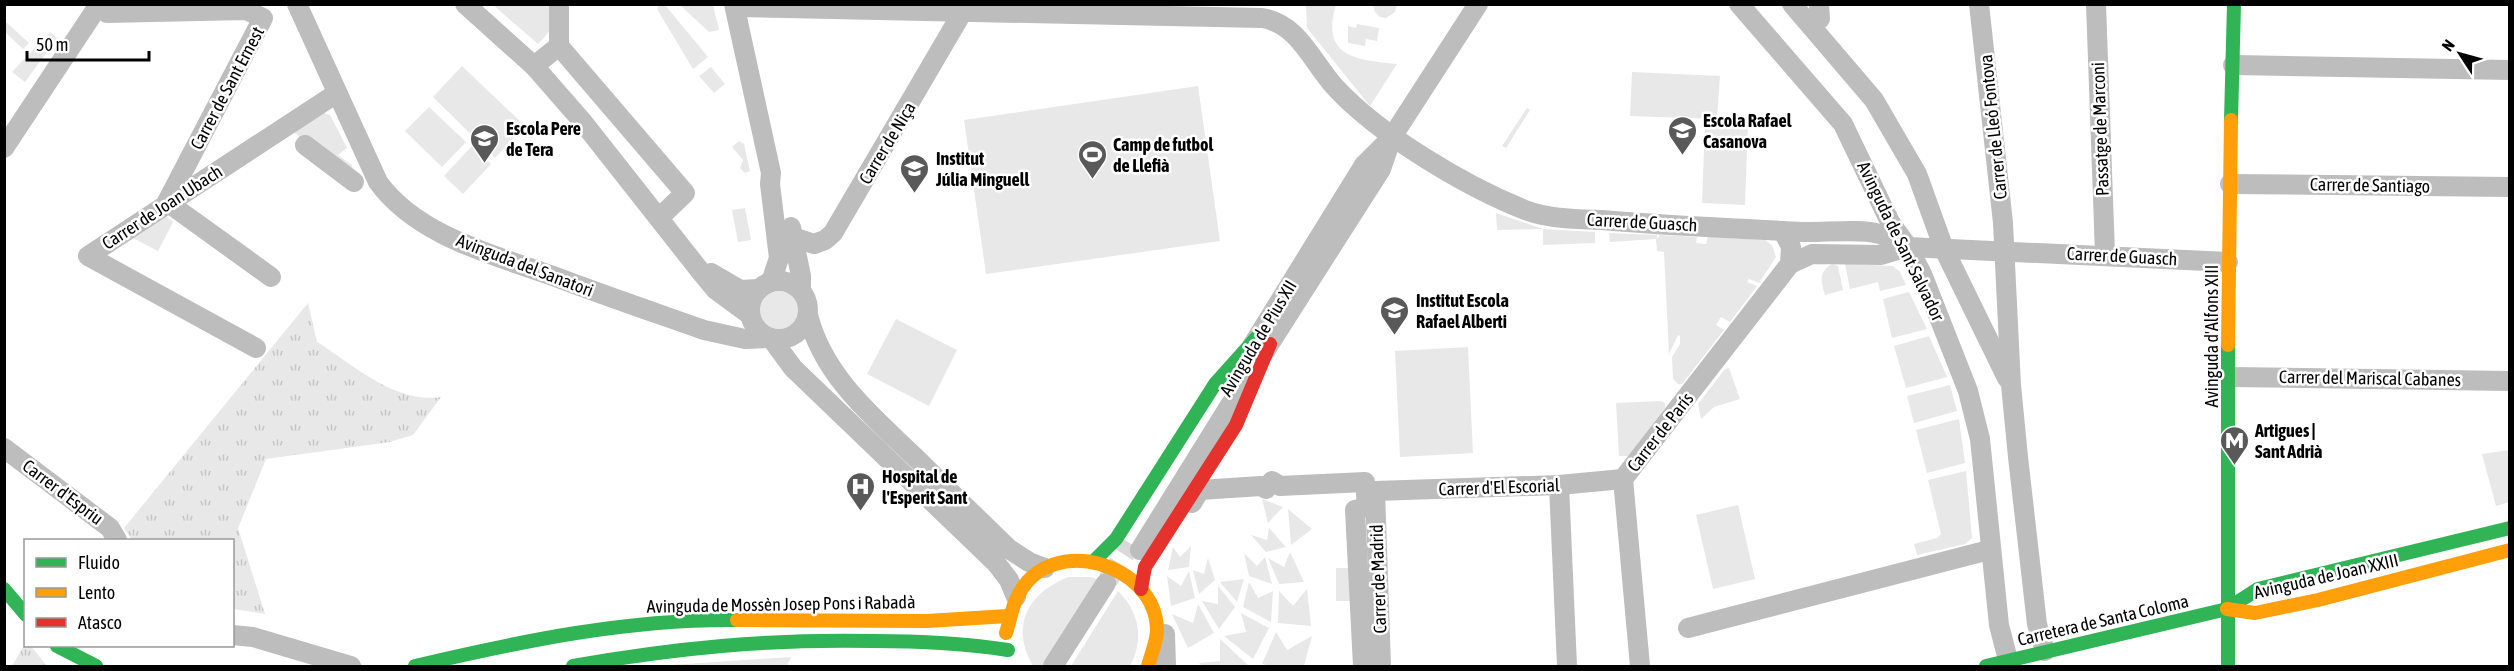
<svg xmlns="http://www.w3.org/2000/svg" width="2514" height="671" font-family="'Asap Condensed',sans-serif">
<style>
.grass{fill:url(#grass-tufts)}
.green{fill:#e8e8e8}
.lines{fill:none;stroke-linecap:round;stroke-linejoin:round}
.street-tunnel{stroke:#d9d9d9;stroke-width:20;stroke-dasharray:20 10;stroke-linecap:butt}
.street{stroke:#bdbdbd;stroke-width:20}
.fast{stroke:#30b455;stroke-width:14}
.slow{stroke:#ff9f0a;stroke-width:14}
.jam{stroke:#e5322d;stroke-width:14}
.labels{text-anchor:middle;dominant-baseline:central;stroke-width:5;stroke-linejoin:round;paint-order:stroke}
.street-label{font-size:18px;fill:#000;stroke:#fff}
.poi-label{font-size:18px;font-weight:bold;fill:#000;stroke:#fff;text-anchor:start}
</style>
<defs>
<pattern id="grass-tufts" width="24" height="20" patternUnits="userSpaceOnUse" patternTransform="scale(1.5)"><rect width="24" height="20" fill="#e8e8e8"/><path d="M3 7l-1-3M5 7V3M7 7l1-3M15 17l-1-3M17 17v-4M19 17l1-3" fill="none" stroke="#c5c5c5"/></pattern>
</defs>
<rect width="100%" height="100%" fill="#fff"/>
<g class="grass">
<path d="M308,303L317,342C354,365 395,404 441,397L413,435L390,442L266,459L238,528L265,614L233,609L232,540H132L124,528Z"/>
<path d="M25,644L31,646L47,666H12Z"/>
</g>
<g class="green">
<path d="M493,5H551L549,32L538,44Z"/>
<path d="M659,5H665L708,57L693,69L657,9Z"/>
<path d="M680,5H713L719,30L709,32Z"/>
<path d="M1306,5H1336C1320,57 1357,60 1397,64L1370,106L1307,28Z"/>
<path d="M1397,5L1395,12L1386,18L1380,17L1375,12L1373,5Z"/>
<path d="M5,21L29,43L23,49L5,32Z"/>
<path d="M1357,24L1379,28L1377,41L1366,39L1365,46L1348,43V26L1356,28Z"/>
<path d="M50,32L57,38L25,82L12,72Z"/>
<path d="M462,66L525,126L495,158L433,97Z"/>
<path d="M711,67L725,84L714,93L699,76Z"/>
<path d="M1632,72L1720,76L1717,119L1630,116Z"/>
<path d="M1198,86L1220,241L986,274L964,120Z"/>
<path d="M429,107L466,142L442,167L405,131Z"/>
<path d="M1527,108L1530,110L1506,148L1502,146Z"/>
<path d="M321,112L330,115L347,148L338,155L352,165L355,176L345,171L292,131Z"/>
<path d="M1705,122L1748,123L1745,205L1702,203Z"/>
<path d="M739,141L744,144L750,171L745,173L740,168L743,160L732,147Z"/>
<path d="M472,146L491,164L463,194L444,176Z"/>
<path d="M745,208L751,240L738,242L732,210Z"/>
<path d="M1496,213L1543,229L1595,232V243L1543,245V229L1497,230Z"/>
<path d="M166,216L173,222L158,251L129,236Z"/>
<path d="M1609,233L1657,235V239L1660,235L1697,237L1696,243L1706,244L1708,237L1765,240L1772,245L1776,257L1759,283L1749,279L1747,282L1757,286L1730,322L1721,317L1716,325L1724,330L1682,384H1678L1673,379L1672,357L1680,344V336L1678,335L1669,354L1664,252L1657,251L1656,239L1610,242Z"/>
<path d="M1832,264L1838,266L1843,290L1825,295C1821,282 1818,272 1832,264Z"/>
<path d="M1845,264L1893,266L1900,272L1906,285L1880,291L1878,282L1850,289Z"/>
<circle cx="779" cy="311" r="20"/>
<path d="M1909,292L1927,329L1892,338L1883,299Z"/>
<path d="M896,319L957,350L929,406L867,374Z"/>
<path d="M1929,336L1947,377L1906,388L1894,346Z"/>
<path d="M1468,347L1473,453L1400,457L1395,351Z"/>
<path d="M1729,368L1740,399L1714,407L1701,419L1698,404L1725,369Z"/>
<path d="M1950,385L1957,411L1914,423L1907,396Z"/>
<path d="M1661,401L1665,403V408L1629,456H1619L1616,403Z"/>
<path d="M1959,419L1965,463L1927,473L1916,430Z"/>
<path d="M2509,450V502L2496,506L2482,454Z"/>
<path d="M1966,471L1972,538L1965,544L1917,555L1914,544L1937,538L1941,534L1928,480Z"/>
<path d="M1262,499L1283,507L1268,523Z"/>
<path d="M1738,505L1755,579L1713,589L1696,515Z"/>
<path d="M1288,509L1312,529L1291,545Z"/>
<path d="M1269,528L1286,547L1266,552L1251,535L1267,540Z"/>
<path d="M1191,546L1189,567L1168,570L1173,547L1180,557Z"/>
<path d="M1290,552L1304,582L1279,584L1268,558L1284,567Z"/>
<path d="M1244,553L1257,566L1265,557L1272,584L1249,576Z"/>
<path d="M1208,558L1215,580L1199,594L1193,570L1204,574Z"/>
<path d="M1336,568H1351L1352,601H1336Z"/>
<path d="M1189,571L1195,598L1171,606L1167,576L1181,586Z"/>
<path d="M1068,577H1091L1102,581L1048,666H1033C1010,626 1027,594 1068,577Z"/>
<path d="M1244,579L1237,602L1220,582Z"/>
<path d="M1249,582L1258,598L1273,591L1271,622L1243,607Z"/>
<path d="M1218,586L1235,607L1219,629L1202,601L1218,604Z"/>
<path d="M1307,589L1311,626L1278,623L1279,591L1293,606Z"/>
<path d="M1118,591C1140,613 1144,639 1130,666H1071Z"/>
<path d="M1198,604L1214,633L1188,648L1172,614L1193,623Z"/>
<path d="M1241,613L1269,628L1253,659L1224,636L1246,632Z"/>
<path d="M1276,632L1287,650L1312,636L1304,666H1270L1262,664Z"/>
<path d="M1220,639L1249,666H1202L1199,663L1220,661Z"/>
<path d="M791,657L787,666H655Z"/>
</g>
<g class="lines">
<path class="street-tunnel" d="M1108,580L1131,544"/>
<g class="street">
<path d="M97,4L107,13L246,10L263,18L168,200"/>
<path d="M297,4L378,182C417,236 494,255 553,276C603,295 653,312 704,330L745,339L771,338"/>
<path d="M465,4L534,66L582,121L701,272L716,290L750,315"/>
<path d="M734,4L771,173L770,184L779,258L771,282"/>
<path d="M1739,4L1843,124L1890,222L1908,247L1922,274L1968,391L1980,439L1999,625L2008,660"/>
<path d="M1792,4L1874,100L1917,174L1944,249L2007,378"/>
<path d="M1819,4L1820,19"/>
<path d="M1979,4L2003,223L2011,385L2018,457L2037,624L2045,651"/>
<path d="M2096,4L2105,254"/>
<path d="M735,7L1262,18C1299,24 1312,62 1335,87C1379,135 1465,186 1525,210C1549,219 1576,219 1602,220C1668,226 1735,228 1802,232C1822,233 1861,228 1879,234C1889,237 1898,243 1908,247"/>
<path d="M559,46L685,193L659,218"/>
<path d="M2233,65L2510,70"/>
<path d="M534,66L559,46V4"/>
<path d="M305,145L354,182"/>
<path d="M4,148L98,6"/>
<path d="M2230,184L2510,187"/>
<path d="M167,202L271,277"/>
<path d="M791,227L801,276V290"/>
<path d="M793,237L814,244L825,240L833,233L962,13"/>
<path d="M1790,264L1812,254L1881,255L1908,247L2228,262"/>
<path d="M711,273L740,290L759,289"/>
<circle cx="779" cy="310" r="29"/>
<path d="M808,315C823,376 873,417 917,459C947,489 978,519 1009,549L1029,562L1045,568"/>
<path d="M771,338L793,368L996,563L1009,580L1016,597"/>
<path d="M1252,346L1364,165L1390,139"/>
<path d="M256,348L88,256L337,93"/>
<path d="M1263,354L1381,169L1392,137L1478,4"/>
<path d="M2230,377L2510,381"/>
<path d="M4,448L110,528L117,540"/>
<path d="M1559,485L1567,666"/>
<path d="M1192,503L1200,490L1261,486L1266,489L1272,481L1280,486L1365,482L1367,507L1355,510L1363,666"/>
<path d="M1140,550L1245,381"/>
<path d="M1688,628L1989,550"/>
<path d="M1165,634L1166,666"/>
<path d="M232,635L253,637L351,666"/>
<path d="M1053,666L1106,583"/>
<path d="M1381,666L1375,491L1559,485L1623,479"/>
<path d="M1640,666L1623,479L1790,264L1791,247L1783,231"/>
</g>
<g class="fast">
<path d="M2231,120L2234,4"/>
<path d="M2228,345V666"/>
<path d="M1095,560L1116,539L1215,384L1258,336"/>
<path d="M4,589L26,615"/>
<path d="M57,646L96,666"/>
<path d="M415,666C522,641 626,619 737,620"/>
<path d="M573,666C675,648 768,639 872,641C918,641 962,643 1008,650"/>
<path d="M1986,666L2227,609L2258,589L2510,528"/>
</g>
<g class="slow">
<path d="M2228,345L2231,120"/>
<path d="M2227,609L2255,613L2318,600L2510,550"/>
<path d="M737,620L927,621L1008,616"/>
<path d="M1006,633C1010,621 1012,605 1019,594C1051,533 1156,563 1157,630C1157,641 1151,655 1148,666"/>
</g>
<path class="jam" d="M1141,589L1145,567L1236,425L1270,344"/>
</g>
<defs>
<symbol id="school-pin" viewBox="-11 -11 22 30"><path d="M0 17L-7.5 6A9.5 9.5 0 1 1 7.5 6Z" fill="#595959" stroke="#fff"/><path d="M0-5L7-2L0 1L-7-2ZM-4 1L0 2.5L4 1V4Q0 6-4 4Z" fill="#fff"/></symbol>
<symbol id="stadium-pin" viewBox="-11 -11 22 30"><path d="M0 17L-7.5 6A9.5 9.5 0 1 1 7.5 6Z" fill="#595959" stroke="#fff"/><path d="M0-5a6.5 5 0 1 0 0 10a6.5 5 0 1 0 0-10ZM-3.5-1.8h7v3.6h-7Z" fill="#fff"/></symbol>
<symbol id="metro-pin" viewBox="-11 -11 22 30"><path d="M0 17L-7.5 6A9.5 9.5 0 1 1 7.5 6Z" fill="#595959" stroke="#fff"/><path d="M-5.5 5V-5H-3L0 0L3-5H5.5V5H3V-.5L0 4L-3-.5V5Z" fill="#fff"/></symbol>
<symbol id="hospital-pin" viewBox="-11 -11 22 30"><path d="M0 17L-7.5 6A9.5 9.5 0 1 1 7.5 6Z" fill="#595959" stroke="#fff"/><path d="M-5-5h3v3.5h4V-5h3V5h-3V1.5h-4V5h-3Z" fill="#fff"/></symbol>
</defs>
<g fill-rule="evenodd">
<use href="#school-pin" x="1666" y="114" width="33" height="45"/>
<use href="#school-pin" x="468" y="122" width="33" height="45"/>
<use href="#stadium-pin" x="1076" y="138" width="33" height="45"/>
<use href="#school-pin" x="898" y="152" width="33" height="45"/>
<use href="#school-pin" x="1378" y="294" width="33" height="45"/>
<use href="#metro-pin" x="2218" y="424" width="33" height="45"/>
<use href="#hospital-pin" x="844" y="470" width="33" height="45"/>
</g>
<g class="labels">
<g class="street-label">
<text transform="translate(227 88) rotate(-62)">Carrer de Sant Ernest</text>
<text transform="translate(1993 127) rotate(-96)">Carrer de Lleó Fontova</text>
<text transform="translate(2100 129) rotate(-92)">Passatge de Marconi</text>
<text transform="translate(887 143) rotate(-59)">Carrer de Niça</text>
<text transform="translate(2370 185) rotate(1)">Carrer de Santiago</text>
<text transform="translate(162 207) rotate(-33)">Carrer de Joan Ubach</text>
<text transform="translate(1642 222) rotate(3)">Carrer de Guasch</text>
<text transform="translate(1901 241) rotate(64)">Avinguda de Sant Salvador</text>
<text transform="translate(2122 256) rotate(3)">Carrer de Guasch</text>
<text transform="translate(525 265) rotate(21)">Avinguda del Sanatori</text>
<text transform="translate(2211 336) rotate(-90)">Avinguda d'Alfons XIII</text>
<text transform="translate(1258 338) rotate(-59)">Avinguda de Pius XII</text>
<text transform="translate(2370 378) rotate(1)">Carrer del Mariscal Cabanes</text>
<text transform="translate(1660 432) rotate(-52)">Carrer de París</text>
<text transform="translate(1499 487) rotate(-2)">Carrer d'El Escorial</text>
<text transform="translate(63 492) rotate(37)">Carrer d'Espriu</text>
<text transform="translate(2326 576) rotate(-13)">Avinguda de Joan XXIII</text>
<text transform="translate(1378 579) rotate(-92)">Carrer de Madrid</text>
<text transform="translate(781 604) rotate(-1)">Avinguda de Mossèn Josep Pons i Rabadà</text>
<text transform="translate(2103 620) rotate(-13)">Carretera de Santa Coloma</text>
</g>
<g class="poi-label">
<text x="1703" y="120">Escola Rafael<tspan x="1703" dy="21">Casanova</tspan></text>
<text x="506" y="128">Escola Pere<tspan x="506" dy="21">de Tera</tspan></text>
<text x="1113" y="144">Camp de futbol<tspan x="1113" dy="21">de Llefià</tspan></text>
<text x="936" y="158">Institut<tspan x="936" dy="21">Júlia Minguell</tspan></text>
<text x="1416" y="300">Institut Escola<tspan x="1416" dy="21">Rafael Alberti</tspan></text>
<text x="2255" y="430">Artigues |<tspan x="2255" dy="21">Sant Adrià</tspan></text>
<text x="882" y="476">Hospital de<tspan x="882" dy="21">l'Esperit Sant</tspan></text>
</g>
</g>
<rect width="2514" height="671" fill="none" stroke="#000000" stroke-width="12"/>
<rect x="24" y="539" width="210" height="108" fill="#ffffff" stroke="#999999" stroke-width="1.5"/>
<rect x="36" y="558" width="30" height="9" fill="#30b455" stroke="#999999" stroke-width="1.5"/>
<text x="78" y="569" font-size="18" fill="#000000">Fluido</text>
<rect x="36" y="588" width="30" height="9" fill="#ff9f0a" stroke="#999999" stroke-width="1.5"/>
<text x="78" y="599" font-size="18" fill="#000000">Lento</text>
<rect x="36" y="618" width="30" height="9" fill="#e5322d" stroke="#999999" stroke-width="1.5"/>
<text x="78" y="629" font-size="18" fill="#000000">Atasco</text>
<g transform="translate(2460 54) rotate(306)" stroke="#ffffff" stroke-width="4.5" paint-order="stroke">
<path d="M0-4.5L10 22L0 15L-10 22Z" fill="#000000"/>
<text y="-9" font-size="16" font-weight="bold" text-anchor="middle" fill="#000000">N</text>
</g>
<path d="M27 51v9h122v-9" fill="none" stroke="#000000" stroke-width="3"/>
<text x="36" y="51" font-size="18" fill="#000000" stroke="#ffffff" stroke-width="4.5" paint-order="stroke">50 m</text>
</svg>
